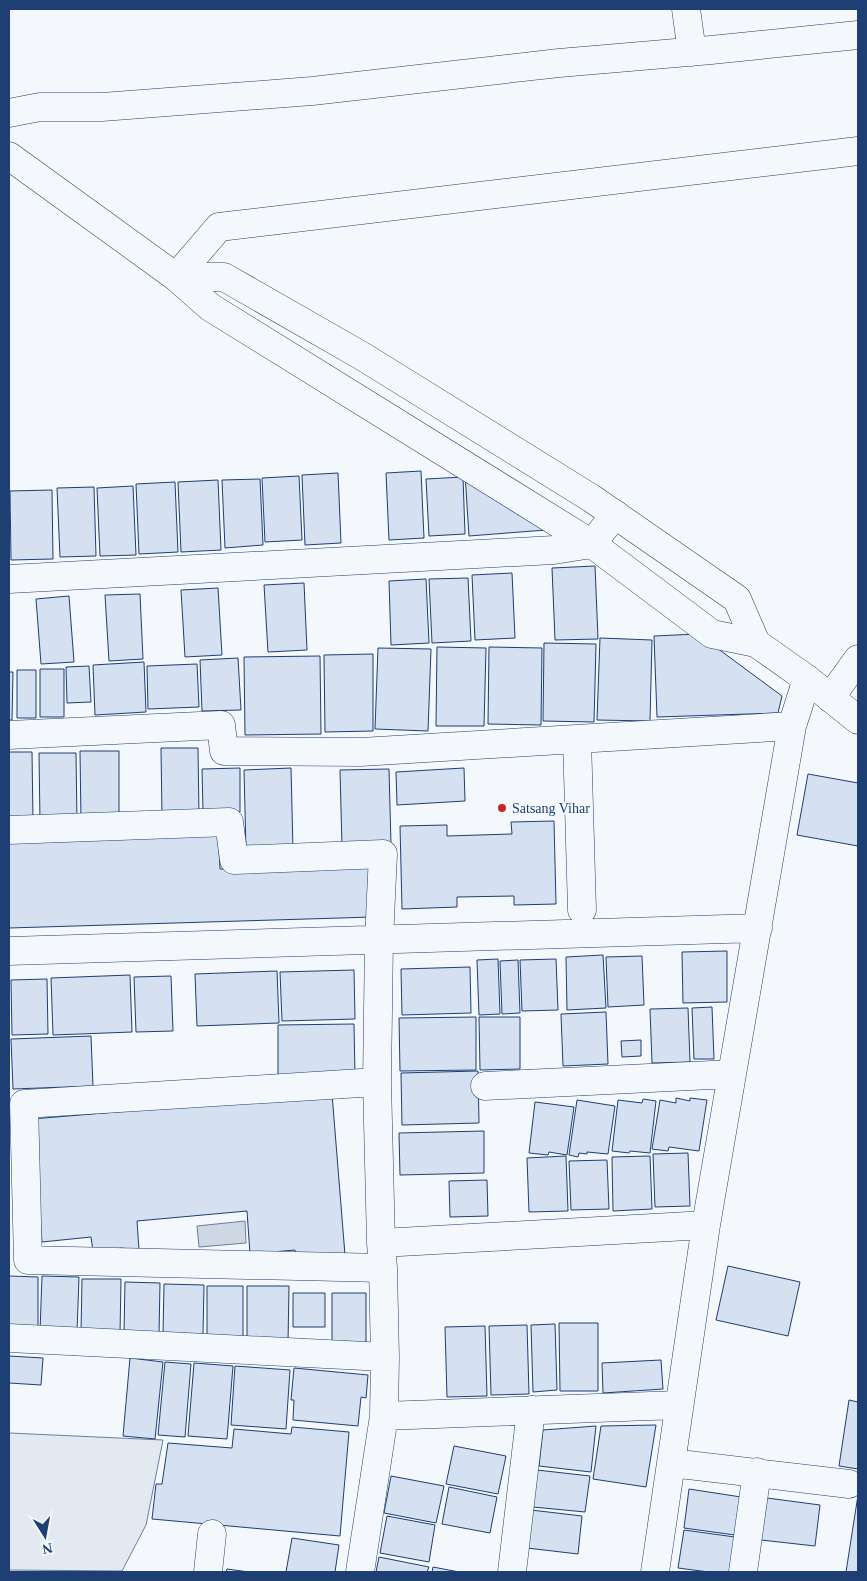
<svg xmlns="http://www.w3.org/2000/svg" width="867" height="1581" viewBox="0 0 867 1581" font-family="Georgia,serif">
<rect width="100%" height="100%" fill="#f4f7fb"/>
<!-- green -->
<path fill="#e3e9f0" stroke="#687fa3" d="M 9,1433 L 163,1440 L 146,1525 L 122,1571 L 9,1570 Z"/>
<!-- water -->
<path fill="#cfd7e4" stroke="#687fa3" d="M 245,1221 L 246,1243 L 199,1247 L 197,1226 Z"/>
<!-- building -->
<path fill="#d5e0f0" stroke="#1d3f73" d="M 421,471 L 424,538 L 389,540 L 386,473 Z
M 338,473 L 341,543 L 305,545 L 302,475 Z
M 465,474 L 546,530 L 469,536 Z
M 299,476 L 302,540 L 265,542 L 262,478 Z
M 463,477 L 465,534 L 429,536 L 426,479 Z
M 260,479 L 263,545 L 225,548 L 222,480 Z
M 218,480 L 221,550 L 181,552 L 178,482 Z
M 175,482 L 178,552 L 139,554 L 136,484 Z
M 133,486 L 136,555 L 100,556 L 97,488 Z
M 94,487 L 96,556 L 60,557 L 57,488 Z
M 52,490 L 53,559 L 11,560 L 10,491 Z
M 595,566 L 598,639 L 555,640 L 552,568 Z
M 512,573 L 515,638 L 475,640 L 472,575 Z
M 468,578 L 471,641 L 432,643 L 429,579 Z
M 426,579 L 429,643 L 391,645 L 389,581 Z
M 304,583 L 307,650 L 268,652 L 264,585 Z
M 218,588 L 222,655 L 185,657 L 181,590 Z
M 140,594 L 143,659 L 109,661 L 105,595 Z
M 69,596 L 74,662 L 41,664 L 36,599 Z
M 698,634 L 782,696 L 778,713 L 657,717 L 654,636 Z
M 600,638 L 652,640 L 650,721 L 597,720 Z
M 544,643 L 596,644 L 594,722 L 543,721 Z
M 437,647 L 486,648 L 484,726 L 436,726 Z
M 489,647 L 542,648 L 541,725 L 488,724 Z
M 378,648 L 431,649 L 428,731 L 375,729 Z
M 373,654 L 373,731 L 325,732 L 324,655 Z
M 320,656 L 321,734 L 245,735 L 244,657 Z
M 238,658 L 241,710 L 202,711 L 200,660 Z
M 144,662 L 146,712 L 95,715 L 93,665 Z
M 197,664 L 199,707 L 148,709 L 147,666 Z
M 89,666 L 91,702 L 67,703 L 66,667 Z
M 40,669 L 64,669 L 64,717 L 40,717 Z
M 17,670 L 36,670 L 36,718 L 17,718 Z
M 9,672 L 13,672 L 12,720 L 9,720 Z
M 161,748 L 198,748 L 199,816 L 162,817 Z
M 80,751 L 119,751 L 119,822 L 81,822 Z
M 9,752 L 32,752 L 33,821 L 9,822 Z
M 39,753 L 76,753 L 77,822 L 40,822 Z
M 240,768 L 240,812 L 203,813 L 202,769 Z
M 291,768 L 293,850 L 246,851 L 244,770 Z
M 464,768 L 465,801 L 397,805 L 396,772 Z
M 389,769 L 391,845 L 342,847 L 340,770 Z
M 808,774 L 858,783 L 858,846 L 797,835 Z
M 554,821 L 556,904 L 514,905 L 514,896 L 457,897 L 457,907 L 402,909 L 400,826 L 447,825 L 447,836 L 512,834 L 511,822 Z
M 218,829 L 220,869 L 371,865 L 373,917 L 9,928 L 9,835 Z
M 727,951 L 727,1002 L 683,1003 L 682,952 Z
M 603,955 L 606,1008 L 567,1010 L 566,957 Z
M 642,956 L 644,1005 L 608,1007 L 606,957 Z
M 498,959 L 500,1014 L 479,1015 L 477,960 Z
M 556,959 L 558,1010 L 522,1011 L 520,960 Z
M 518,960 L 520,1013 L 502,1014 L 500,961 Z
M 470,967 L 471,1013 L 402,1015 L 401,969 Z
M 354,970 L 355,1019 L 282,1021 L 280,972 Z
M 277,971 L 279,1023 L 197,1026 L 195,974 Z
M 130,975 L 132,1032 L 53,1035 L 51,978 Z
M 171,976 L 173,1031 L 136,1032 L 134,977 Z
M 47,979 L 48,1034 L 12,1035 L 11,980 Z
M 712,1007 L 714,1059 L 694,1059 L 692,1008 Z
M 688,1008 L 690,1062 L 652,1063 L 650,1009 Z
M 606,1012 L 608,1064 L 563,1066 L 561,1014 Z
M 476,1017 L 476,1070 L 400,1071 L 399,1018 Z
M 479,1017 L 520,1017 L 520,1069 L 480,1070 Z
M 354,1024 L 355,1076 L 278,1077 L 278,1025 Z
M 91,1036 L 93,1086 L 13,1089 L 11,1039 Z
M 641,1040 L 641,1056 L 622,1057 L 621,1041 Z
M 478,1071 L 479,1123 L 402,1125 L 401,1073 Z
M 332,1094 L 345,1255 L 296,1259 L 295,1250 L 250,1254 L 247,1211 L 137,1221 L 139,1250 L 123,1251 L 123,1248 L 93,1251 L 91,1237 L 42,1242 L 32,1119 Z
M 676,1098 L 690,1101 L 690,1098 L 707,1100 L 699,1151 L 669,1147 L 668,1151 L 652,1149 L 660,1100 L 676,1103 Z
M 643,1099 L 656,1101 L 650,1153 L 630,1151 L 629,1153 L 612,1151 L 618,1100 L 642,1103 Z
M 577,1100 L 615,1106 L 608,1154 L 587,1152 L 587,1154 L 579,1153 L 578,1157 L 569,1155 Z
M 535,1102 L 574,1107 L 567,1155 L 549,1152 L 548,1155 L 529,1153 Z
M 484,1131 L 484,1173 L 400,1175 L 399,1133 Z
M 688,1153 L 690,1206 L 655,1207 L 653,1154 Z
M 566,1156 L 568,1211 L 529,1212 L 527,1158 Z
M 650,1156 L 652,1209 L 613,1211 L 612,1157 Z
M 607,1160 L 609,1209 L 571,1210 L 569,1161 Z
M 487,1180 L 488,1216 L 450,1217 L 449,1181 Z
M 728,1266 L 800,1282 L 788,1336 L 716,1320 Z
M 9,1276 L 38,1277 L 38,1327 L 9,1327 Z
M 42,1276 L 79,1277 L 77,1332 L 40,1332 Z
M 82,1279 L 121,1279 L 120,1334 L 81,1334 Z
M 125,1282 L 160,1283 L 159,1335 L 124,1334 Z
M 164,1284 L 204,1285 L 203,1334 L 163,1334 Z
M 207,1286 L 243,1286 L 243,1339 L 207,1339 Z
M 247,1286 L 289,1286 L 288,1343 L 247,1343 Z
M 293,1293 L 325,1293 L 325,1327 L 293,1327 Z
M 332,1293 L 366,1293 L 366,1344 L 332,1343 Z
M 559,1323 L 598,1323 L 598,1391 L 560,1391 Z
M 555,1324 L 557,1390 L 533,1392 L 531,1325 Z
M 527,1325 L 529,1394 L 491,1395 L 489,1326 Z
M 485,1326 L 487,1396 L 447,1397 L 445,1327 Z
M 9,1356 L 43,1358 L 41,1385 L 9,1383 Z
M 130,1358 L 163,1362 L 155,1439 L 123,1436 Z
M 661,1360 L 663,1389 L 603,1393 L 602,1363 Z
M 165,1362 L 191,1364 L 185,1437 L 158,1435 Z
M 194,1363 L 233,1366 L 227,1439 L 188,1436 Z
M 235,1366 L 290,1370 L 286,1429 L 231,1425 Z
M 294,1368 L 368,1375 L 366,1398 L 361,1397 L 358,1426 L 293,1420 L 294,1400 L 291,1400 Z
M 849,1400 L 858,1402 L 858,1469 L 839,1466 Z
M 656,1425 L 646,1487 L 593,1479 L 601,1426 Z
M 596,1426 L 591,1472 L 539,1466 L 543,1430 Z
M 292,1427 L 349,1432 L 340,1536 L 152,1519 L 156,1484 L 162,1484 L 168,1443 L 232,1448 L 234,1429 L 291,1434 Z
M 454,1446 L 506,1456 L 498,1494 L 446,1484 Z
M 537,1470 L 590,1476 L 585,1512 L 533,1507 Z
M 391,1476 L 444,1486 L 436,1523 L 384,1513 Z
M 449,1487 L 497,1497 L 490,1533 L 442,1524 Z
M 689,1489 L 741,1497 L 735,1535 L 684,1528 Z
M 858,1495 L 858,1572 L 846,1572 Z
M 767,1498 L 820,1505 L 815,1546 L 761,1540 Z
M 531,1510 L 582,1516 L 578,1554 L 527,1548 Z
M 387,1516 L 435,1525 L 429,1562 L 380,1553 Z
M 684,1530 L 735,1537 L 730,1572 L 709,1572 L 678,1568 Z
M 292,1538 L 339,1545 L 335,1572 L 286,1572 Z
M 379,1557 L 429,1567 L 427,1572 L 376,1572 Z
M 433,1567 L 459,1572 L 432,1572 Z
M 227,1569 L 249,1572 L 226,1572 Z"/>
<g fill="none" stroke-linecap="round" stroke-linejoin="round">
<defs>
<path id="minor" d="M 686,9 L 692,52
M 9,113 L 40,107 L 102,107 L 312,91 L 559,63 L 711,50 L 858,35
M 176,277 L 219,227 L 858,151
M 9,579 L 554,550 L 592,544 L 615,514
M 830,698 L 858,659
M 9,735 L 221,725 L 224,751 L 361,752 L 792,726
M 577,739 L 582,910
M 9,830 L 229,822 L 234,860 L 383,854 L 379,940 L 377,1082 L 381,1243
M 9,951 L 758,928
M 377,1082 L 24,1104 L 28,1260 L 383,1268
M 485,1086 L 732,1074
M 9,1338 L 385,1357 L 383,1268 L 381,1243 L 706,1225
M 384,1416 L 678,1405
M 671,1463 L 849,1484
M 208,1572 L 212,1534
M 360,1572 L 384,1416 L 385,1357
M 512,1572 L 531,1410
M 655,1572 L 706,1225 L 792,726 L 807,679
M 743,1572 L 757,1472"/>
<path id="major" d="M 9,156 L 176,277 L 210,307 L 592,544 L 712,634 L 756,643 L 807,679 L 858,720
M 176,277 L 224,277 L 362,356 L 591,498 L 737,599 L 756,643"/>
</defs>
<!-- minor casing -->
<use href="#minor" stroke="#1d3f73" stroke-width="29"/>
<!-- major casing -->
<use href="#major" stroke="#1d3f73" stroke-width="29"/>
<!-- minor -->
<use href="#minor" stroke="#f4f7fb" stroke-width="28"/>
<!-- major -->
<use href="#major" stroke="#f4f7fb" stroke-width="28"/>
</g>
<!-- markers -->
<circle fill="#c62828" stroke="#f4f7fb" stroke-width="2" cx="502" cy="808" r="5"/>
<g text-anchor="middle" stroke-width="4" stroke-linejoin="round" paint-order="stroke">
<!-- poi labels -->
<g font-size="14" fill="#1d3f73" stroke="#f4f7fb" text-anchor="start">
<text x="512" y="813">Satsang Vihar</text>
</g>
</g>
<!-- border -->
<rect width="867" height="1581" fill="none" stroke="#1d3f73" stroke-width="20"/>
<!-- north arrow -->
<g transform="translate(45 1536) rotate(169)" stroke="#f4f7fb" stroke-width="4" paint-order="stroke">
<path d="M0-4L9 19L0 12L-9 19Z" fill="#1d3f73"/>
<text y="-8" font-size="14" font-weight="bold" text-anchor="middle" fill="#1d3f73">N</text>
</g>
</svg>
